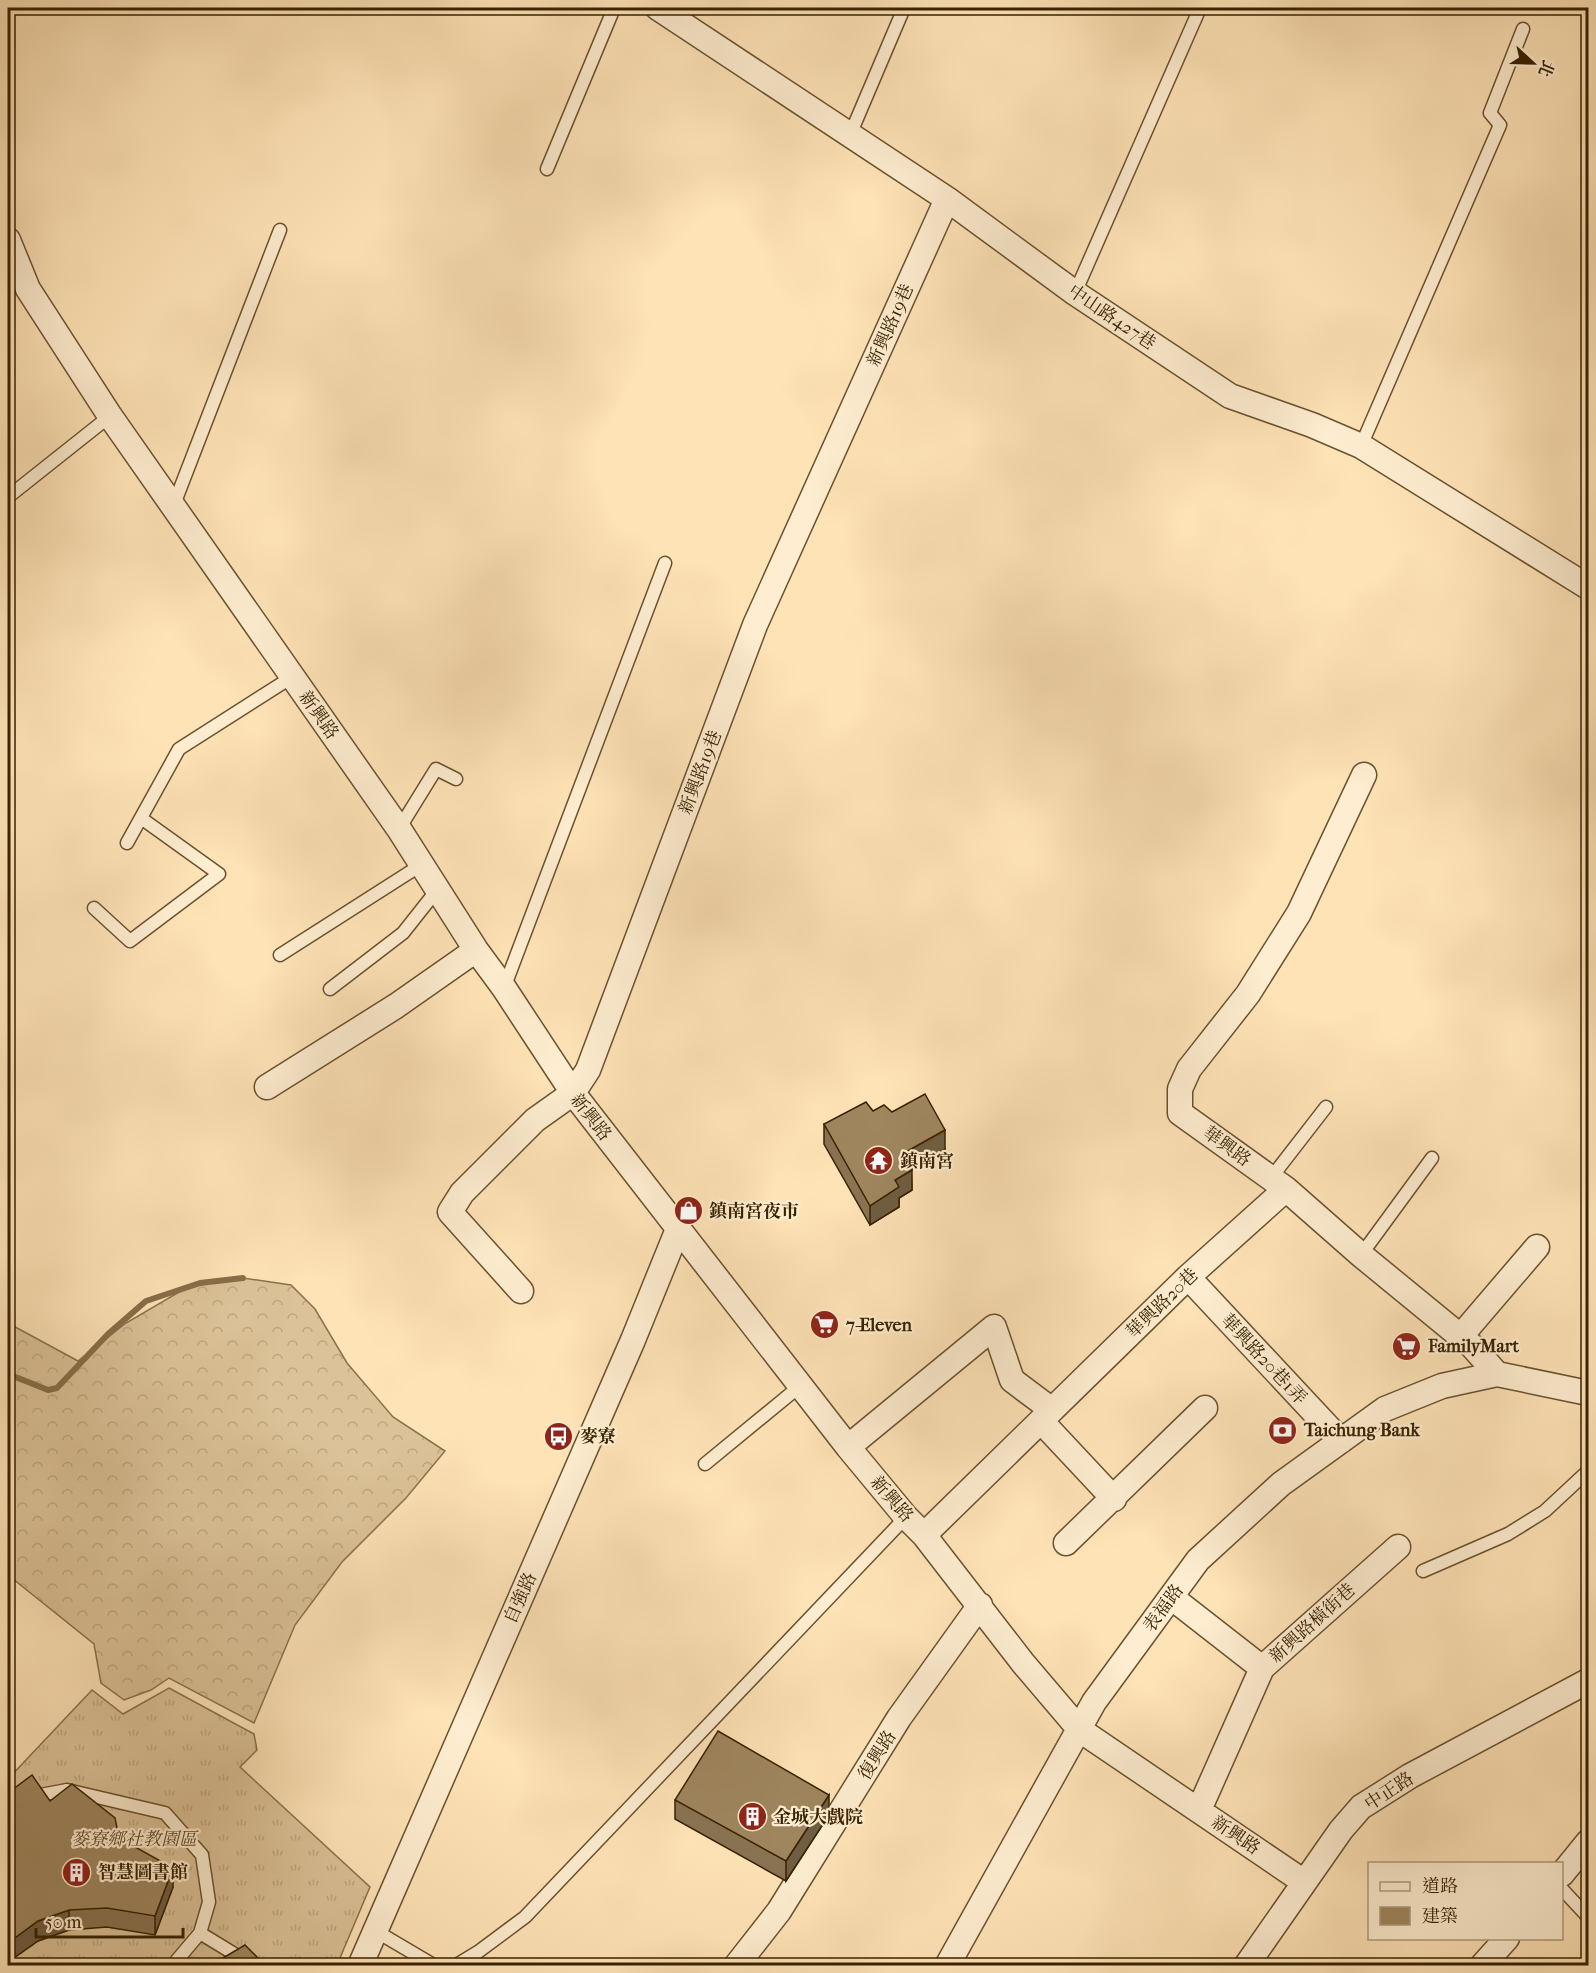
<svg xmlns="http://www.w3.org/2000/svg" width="1596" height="1973" viewBox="0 0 1596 1973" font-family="'IM FELL French Canon','Noto Serif TC',serif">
<defs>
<pattern id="grass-tufts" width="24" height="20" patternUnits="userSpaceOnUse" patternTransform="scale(1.5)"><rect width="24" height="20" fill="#dcc298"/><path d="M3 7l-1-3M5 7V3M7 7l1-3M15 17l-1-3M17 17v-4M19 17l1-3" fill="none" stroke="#bea681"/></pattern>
<pattern id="forest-crowns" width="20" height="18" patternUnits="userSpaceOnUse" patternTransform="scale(1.5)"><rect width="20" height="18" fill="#dcc298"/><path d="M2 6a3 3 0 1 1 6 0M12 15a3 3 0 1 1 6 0" fill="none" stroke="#bea681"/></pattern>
</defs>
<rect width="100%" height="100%" fill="#fee3b7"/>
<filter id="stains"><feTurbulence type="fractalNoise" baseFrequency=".00333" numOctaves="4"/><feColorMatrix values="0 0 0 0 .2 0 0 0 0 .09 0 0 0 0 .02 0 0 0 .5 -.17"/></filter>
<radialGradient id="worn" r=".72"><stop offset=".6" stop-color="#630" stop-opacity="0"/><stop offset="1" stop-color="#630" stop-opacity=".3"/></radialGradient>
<!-- grass -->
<path fill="url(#grass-tufts)" stroke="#8a724c" stroke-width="1.5" d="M 169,1688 L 254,1734 L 257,1750 L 240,1767 L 370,1887 L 337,1965 L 8,1965 L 8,1779 L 92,1690 L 123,1714 Z"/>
<!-- forest -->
<path fill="url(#forest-crowns)" stroke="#8a724c" stroke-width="1.5" d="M 243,1278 L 291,1285 L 315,1309 L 347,1363 L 393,1417 L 445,1451 L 406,1498 L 342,1562 L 295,1625 L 254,1723 L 169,1678 L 151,1690 L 124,1700 L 101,1683 L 94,1644 L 8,1575 L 8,1323 L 78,1361 L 126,1323 L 191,1285 Z"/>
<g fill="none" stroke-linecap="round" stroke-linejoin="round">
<!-- stream -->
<path stroke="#876e49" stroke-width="6" d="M 8,1374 L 48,1390 L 57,1388 L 108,1334 L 146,1301 L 200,1283 L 243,1278"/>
<defs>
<path id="service" d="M 850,135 L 904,8
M 547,169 L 614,8
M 1075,293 L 1200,8
M 1361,446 L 1500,125 L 1490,113 L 1523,29
M 8,497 L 110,416
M 173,507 L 280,230
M 399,829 L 436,769 L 456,779
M 127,843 L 179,749 L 292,677
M 94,908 L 130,941 L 219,874 L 141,818
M 280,955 L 421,865
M 504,988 L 665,563
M 330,989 L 403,933 L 437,890
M 1271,1178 L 1326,1107
M 1361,1255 L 1432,1158
M 705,1464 L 800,1386
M 1423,1571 L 1508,1534 L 1545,1511 L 1588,1471
M 30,1797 L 67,1790 L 165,1813 L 202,1855 L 209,1902 L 200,1933 L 172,1966
M 1562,1889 L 1588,1917
M 374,1930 L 435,1966
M 200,1933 L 254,1966
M 455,1966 L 478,1952 L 525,1917 L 906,1517"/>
<path id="minor" d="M 658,8 L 947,199 L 1075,293 L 1230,396 L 1312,425 L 1361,446 L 1588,587
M 8,240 L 28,289 L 110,416 L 399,829 L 476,950 L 504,988 L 573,1093 L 848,1447 L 906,1517 L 924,1535 L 1023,1663 L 1080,1730 L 1304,1882
M 1364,775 L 1299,913 L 1248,994 L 1189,1069 L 1180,1089 L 1180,1113 L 1286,1189 L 1361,1255 L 1472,1346 L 1497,1374 L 1588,1393
M 267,1087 L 396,1006 L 476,950
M 1188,1277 L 1341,1441
M 521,1291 L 450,1212 L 462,1193 L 535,1120 L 573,1093 L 588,1070 L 755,625 L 947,199
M 1460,1337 L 1537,1247
M 1041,1421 L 1114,1499
M 848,1447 L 994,1327 L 1012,1380 L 1052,1410
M 924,1535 L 1188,1277 L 1286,1189
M 1066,1543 L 1205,1408
M 1171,1597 L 1262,1668
M 1199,1810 L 1262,1668 L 1398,1547
M 1562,1874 L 1588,1842
M 360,1966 L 633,1340 L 678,1229
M 736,1966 L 779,1911 L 899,1718 L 980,1605
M 947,1966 L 1094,1702 L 1198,1560 L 1281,1484 L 1385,1409 L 1442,1386 L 1497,1374
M 1246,1966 L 1341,1830 L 1361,1807 L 1410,1776 L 1588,1681
M 1482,1966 L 1507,1938"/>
</defs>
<!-- service casing -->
<use href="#service" stroke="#6a522e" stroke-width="15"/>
<!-- minor casing -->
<use href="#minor" stroke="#6a522e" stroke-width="27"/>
<!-- service -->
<use href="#service" stroke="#feedd0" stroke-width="12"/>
<!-- minor -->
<use href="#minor" stroke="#feedd0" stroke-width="24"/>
</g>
<!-- wall -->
<path fill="#897352" stroke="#382200" stroke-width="1.5" d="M 873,1111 L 892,1112 L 945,1149 L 911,1169 L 912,1190 L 899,1198 L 899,1207 L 870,1225 L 824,1144 L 824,1124 Z
M 8,1793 L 50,1801 L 119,1838 L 173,1887 L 155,1935 L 107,1927 L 69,1930 L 38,1941 L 8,1962 Z
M 675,1800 L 829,1815 L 786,1881 L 675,1819 Z"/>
<!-- shaded-wall -->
<path fill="#6f5e42" stroke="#382200" stroke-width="1.5" d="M 945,1130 L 945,1149 L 902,1174 L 902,1154 Z
M 912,1170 L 912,1190 L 899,1198 L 899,1207 L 870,1225 L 870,1206 L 895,1180 Z
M 829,1795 L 829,1815 L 786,1881 L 786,1861 Z
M 173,1868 L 173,1887 L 155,1935 L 155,1916 Z
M 69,1910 L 69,1930 L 38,1941 L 8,1962 L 8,1943 L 38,1921 Z"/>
<!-- building -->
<path fill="#9f865f" stroke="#382200" stroke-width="1.5" d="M 925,1094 L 945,1130 L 902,1154 L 912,1170 L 895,1180 L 899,1187 L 870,1206 L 824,1124 L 866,1102 L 873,1111 L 884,1105 L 892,1112 Z
M 718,1731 L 829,1795 L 786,1861 L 675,1800 Z
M 32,1775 L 50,1801 L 72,1784 L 115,1818 L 119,1838 L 173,1868 L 155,1916 L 107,1908 L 69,1910 L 38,1921 L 8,1943 L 8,1793 Z
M 245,1945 L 265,1965 L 211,1965 Z"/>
<!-- icons -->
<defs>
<symbol id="temple-disc" viewBox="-11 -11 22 22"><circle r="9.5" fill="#8f2418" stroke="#feedd0"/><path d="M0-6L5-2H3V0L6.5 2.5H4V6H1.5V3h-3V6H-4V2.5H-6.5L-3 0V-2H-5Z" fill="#fff"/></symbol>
<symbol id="shop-disc" viewBox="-11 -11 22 22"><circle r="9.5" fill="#8f2418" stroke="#feedd0"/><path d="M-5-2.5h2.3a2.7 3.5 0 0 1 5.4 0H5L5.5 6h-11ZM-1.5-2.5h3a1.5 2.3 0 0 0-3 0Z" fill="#fff"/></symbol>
<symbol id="supermarket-disc" viewBox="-11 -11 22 22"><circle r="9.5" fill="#8f2418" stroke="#feedd0"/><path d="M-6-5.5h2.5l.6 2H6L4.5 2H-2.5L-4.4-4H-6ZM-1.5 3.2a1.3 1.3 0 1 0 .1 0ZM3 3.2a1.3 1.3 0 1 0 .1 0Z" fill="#fff"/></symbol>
<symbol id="bank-disc" viewBox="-11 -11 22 22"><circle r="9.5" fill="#8f2418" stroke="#feedd0"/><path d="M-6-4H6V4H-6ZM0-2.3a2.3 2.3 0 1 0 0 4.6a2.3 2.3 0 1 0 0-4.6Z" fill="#fff"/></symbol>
<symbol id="bus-disc" viewBox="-11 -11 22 22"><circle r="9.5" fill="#8f2418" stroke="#feedd0"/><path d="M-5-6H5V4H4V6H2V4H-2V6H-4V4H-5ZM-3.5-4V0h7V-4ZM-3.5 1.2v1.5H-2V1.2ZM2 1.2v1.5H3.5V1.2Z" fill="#fff"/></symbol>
<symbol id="building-disc" viewBox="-11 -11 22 22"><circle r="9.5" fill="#8f2418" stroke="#feedd0"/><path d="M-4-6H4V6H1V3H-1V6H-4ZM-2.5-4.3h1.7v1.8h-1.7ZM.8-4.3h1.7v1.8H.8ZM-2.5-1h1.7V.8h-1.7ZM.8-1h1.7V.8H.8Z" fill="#fff"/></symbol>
</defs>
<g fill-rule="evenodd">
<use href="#temple-disc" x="862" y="1144" width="33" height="33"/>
<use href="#shop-disc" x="672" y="1194" width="33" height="33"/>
<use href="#supermarket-disc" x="808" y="1308" width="33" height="33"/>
<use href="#supermarket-disc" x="1390" y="1330" width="33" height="33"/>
<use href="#bank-disc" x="1266" y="1414" width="33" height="33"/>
<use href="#bus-disc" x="542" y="1420" width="33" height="33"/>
<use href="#building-disc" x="736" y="1800" width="33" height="33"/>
<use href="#building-disc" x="60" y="1856" width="33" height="33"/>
</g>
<g text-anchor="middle" stroke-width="4.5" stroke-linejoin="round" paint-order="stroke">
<!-- street labels -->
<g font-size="18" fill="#382200" stroke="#feedd0">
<text transform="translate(1112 317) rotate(34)" y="6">中山路427巷</text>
<text transform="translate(890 325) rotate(-66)" y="6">新興路19巷</text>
<text transform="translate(319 715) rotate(55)" y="6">新興路</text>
<text transform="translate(700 772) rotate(-69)" y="6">新興路19巷</text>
<text transform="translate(591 1117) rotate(52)" y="6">新興路</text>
<text transform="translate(1227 1146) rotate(36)" y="6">華興路</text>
<text transform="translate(1162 1303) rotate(-44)" y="6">華興路20巷</text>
<text transform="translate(1264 1359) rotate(47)" y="6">華興路20巷1弄</text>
<text transform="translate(892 1499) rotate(49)" y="6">新興路</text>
<text transform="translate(520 1598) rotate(-66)" y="6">自強路</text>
<text transform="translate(1163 1608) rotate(-54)" y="6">表福路</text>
<text transform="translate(1312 1623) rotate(-42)" y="6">新興路橫街巷</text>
<text transform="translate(877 1755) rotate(-58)" y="6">復興路</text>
<text transform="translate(1389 1791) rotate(-33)" y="6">中正路</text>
<text transform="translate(1236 1835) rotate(34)" y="6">新興路</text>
</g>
<!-- poi labels -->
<g font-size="18" font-weight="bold" fill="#382200" stroke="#feedd0" text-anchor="start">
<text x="900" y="1167">鎮南宮</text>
<text x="709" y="1217">鎮南宮夜市</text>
<text x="846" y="1331">7-Eleven</text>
<text x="1428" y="1352">FamilyMart</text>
<text x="1304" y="1436">Taichung Bank</text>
<text x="580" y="1442">麥寮</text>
<text x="773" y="1823">金城大戲院</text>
<text x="98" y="1878">智慧圖書館</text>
</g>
<!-- park labels -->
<g font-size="18" font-style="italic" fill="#614a26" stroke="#feedd0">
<text x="134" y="1845">麥寮鄉社教園區</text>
</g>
</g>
<!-- margin -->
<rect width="1596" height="1973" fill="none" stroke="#fee3b7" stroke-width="30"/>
<rect x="9" y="9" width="1578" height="1955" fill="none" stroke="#382200" stroke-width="3"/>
<rect x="15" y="15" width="1566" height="1943" fill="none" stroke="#382200" stroke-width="1.5"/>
<!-- legend -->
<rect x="1368" y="1862" width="195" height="78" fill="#feedd0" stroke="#af9c7d" stroke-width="1.5"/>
<rect x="1380" y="1882" width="30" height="9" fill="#feedd0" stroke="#af9c7d" stroke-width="1.5"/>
<text x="1422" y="1892" font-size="18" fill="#382200">道路</text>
<rect x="1380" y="1907" width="30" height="18" fill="#9f865f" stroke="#af9c7d" stroke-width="1.5"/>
<text x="1422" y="1922" font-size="18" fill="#382200">建築</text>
<!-- north arrow -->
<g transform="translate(1533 63) rotate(112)" stroke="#feedd0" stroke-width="4.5" paint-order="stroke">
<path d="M0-4.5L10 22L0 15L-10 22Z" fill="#382200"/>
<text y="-9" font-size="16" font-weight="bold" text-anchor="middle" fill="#382200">北</text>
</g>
<!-- scale -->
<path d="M36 1928v9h147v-9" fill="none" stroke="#382200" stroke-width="3"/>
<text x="45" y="1928" font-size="18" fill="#382200" stroke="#feedd0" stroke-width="4.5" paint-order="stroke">50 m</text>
<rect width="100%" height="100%" filter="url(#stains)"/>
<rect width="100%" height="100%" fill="url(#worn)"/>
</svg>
